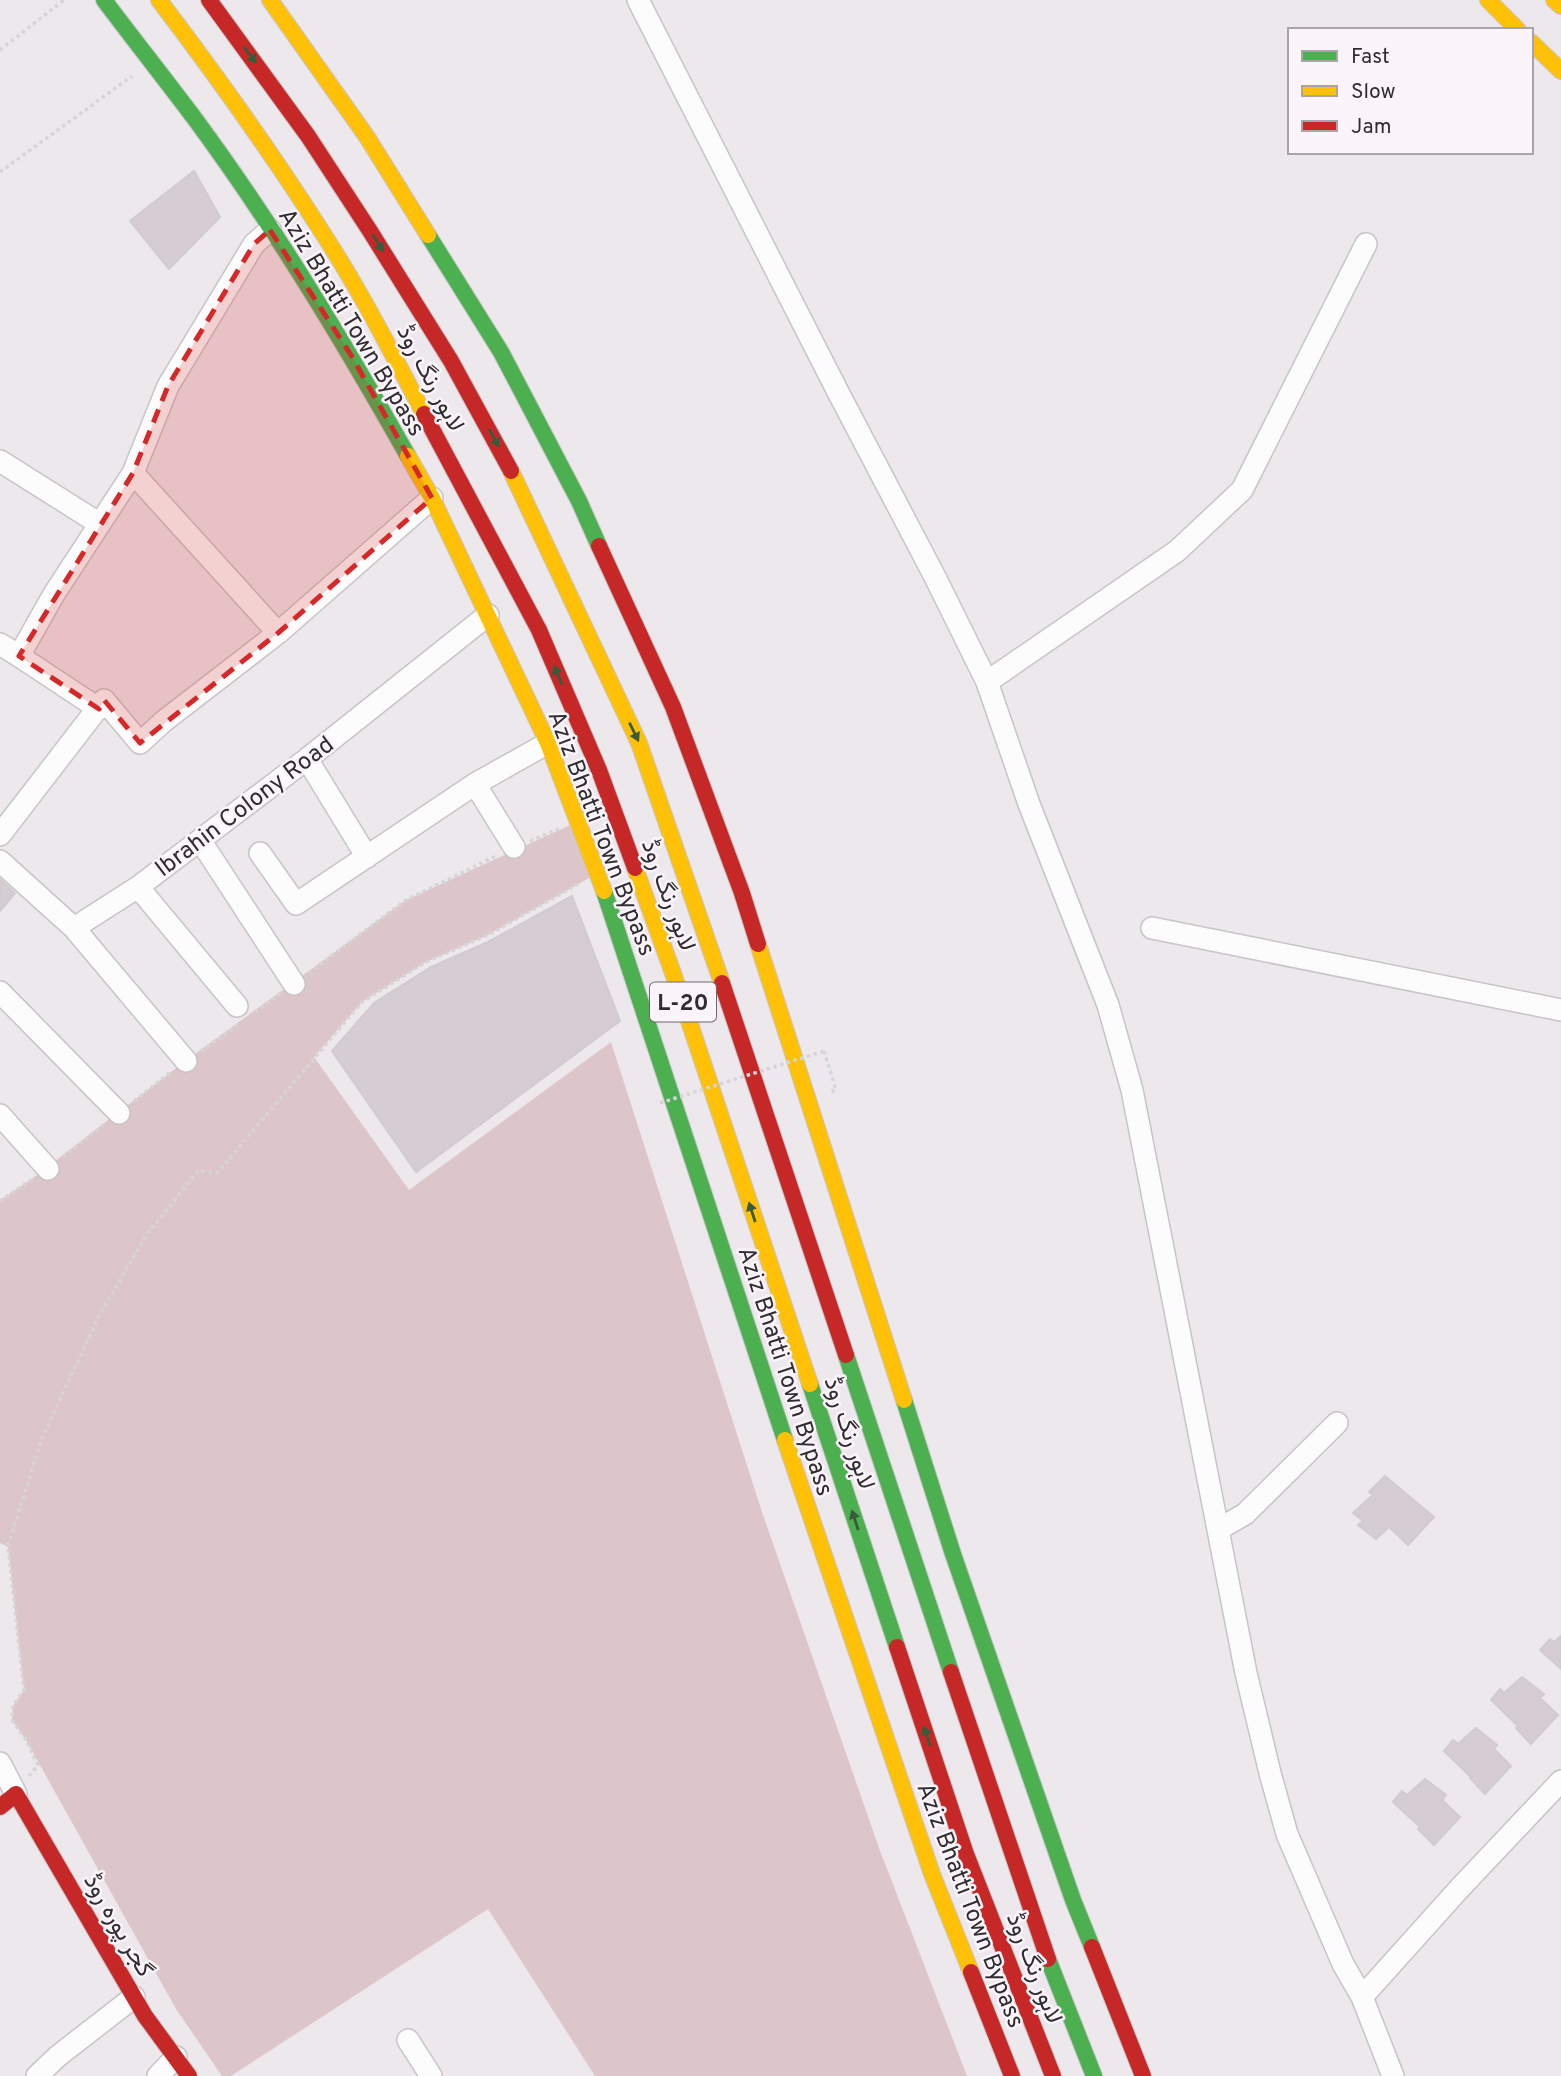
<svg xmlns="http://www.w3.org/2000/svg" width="1561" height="2076" viewBox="0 0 1561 2076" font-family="Overpass,Vazirmatn,sans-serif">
<rect width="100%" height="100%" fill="#ece8ec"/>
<!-- green -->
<path fill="#ddc6c9" d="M 577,822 L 598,873 L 488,935 L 426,962 L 362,1002 L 314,1057 L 409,1190 L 611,1042 L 762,1512 L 879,1848 L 967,2076 L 595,2076 L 488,1909 L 231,2076 L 222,2076 L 176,2009 L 26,1740 L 12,1720 L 13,1706 L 24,1690 L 8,1547 L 0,1543 L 0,1200 L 29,1181 L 180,1065 L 406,900 Z"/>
<!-- building -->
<path fill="#d6cdd2" stroke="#cfcbce" stroke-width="2" d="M 194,171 L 220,217 L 169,269 L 130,221 Z
M 0,879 L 15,893 L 0,911 Z
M 572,896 L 620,1021 L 416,1172 L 332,1051 L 374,1003 L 431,967 L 488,942 Z
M 1385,1476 L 1434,1517 L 1408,1545 L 1389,1527 L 1376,1539 L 1358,1525 L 1363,1521 L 1353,1513 L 1373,1495 L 1369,1492 Z
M 1561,1636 L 1561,1669 L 1540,1650 L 1550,1639 L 1554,1642 Z
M 1522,1677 L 1544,1694 L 1540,1698 L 1558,1715 L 1531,1744 L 1516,1728 L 1518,1726 L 1491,1700 L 1500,1689 L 1504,1693 Z
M 1476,1728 L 1497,1745 L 1494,1749 L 1511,1766 L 1485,1794 L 1470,1778 L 1471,1777 L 1444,1751 L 1453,1740 L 1458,1744 Z
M 1425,1779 L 1446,1795 L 1442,1800 L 1460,1817 L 1434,1845 L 1418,1829 L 1420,1827 L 1393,1802 L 1402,1791 L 1407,1795 Z"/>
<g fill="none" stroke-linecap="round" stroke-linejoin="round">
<defs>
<path id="street" d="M 638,0 L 838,392 L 935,577 L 987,682 L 1029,804 L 1108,1005 L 1132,1090 L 1246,1673 L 1270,1773 L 1287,1834 L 1343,1964 L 1362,1997
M 0,461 L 100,524
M 133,473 L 278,633
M 0,644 L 19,656 L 54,594 L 133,473 L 168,386 L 254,244 L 270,230
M 19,656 L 99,709
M 987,682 L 1177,551 L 1242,490 L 1366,244
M 307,759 L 367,857
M 475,784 L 514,847
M 0,835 L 104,700 L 140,743 L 164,721 L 278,633 L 432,498
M 200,840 L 294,984
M 260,853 L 296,904 L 475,784 L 548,743
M 0,861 L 74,928 L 138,887 L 307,759 L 488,615
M 138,887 L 237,1006
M 74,928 L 186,1061
M 1152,928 L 1561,1010
M 0,992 L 119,1113
M 0,1115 L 48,1169
M 1219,1529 L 1245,1514 L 1337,1423
M 0,1763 L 16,1794
M 408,2040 L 431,2076
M 37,2076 L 58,2056 L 134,1997
M 158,2076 L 176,2057
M 1393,2076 L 1362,1997 L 1459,1889 L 1561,1781"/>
<path id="fast" d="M 104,0 C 134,40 165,79 195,119 C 274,226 343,341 408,456
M 428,235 L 501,352 L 579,501 L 599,546
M 604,891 L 785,1440
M 846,1355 L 951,1672
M 810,1384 L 897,1647
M 904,1400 L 953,1554 L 1073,1900 L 1092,1947
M 1048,1959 L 1094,2076"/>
<path id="slow" d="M 159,0 C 216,75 271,152 322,232 C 360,290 392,353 424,414
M 270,0 L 367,137 L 428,235
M 1488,0 L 1518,30
M 1554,0 L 1561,6
M 1531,42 L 1561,71
M 408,456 L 432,498 L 548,743 L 604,891
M 511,471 L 639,743 L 722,983
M 635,868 L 674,976 L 810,1384
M 758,944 L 904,1400
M 785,1440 L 932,1874 L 971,1972"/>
<path id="jam" d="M 209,0 L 308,136 L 370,231 L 451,361 L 511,471
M 424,414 L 539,630 L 599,770 L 635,868
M 599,546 L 673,707 L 742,893 L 758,944
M 722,983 L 846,1355
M 897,1647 L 966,1854 L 1053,2076
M 951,1672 L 1048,1959
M 0,1807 L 16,1794 L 145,2016 L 189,2076
M 1092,1947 L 1143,2076
M 971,1972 L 1012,2076"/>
</defs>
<!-- street casing -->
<use href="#street" stroke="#c7c4c7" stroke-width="24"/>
<!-- fast casing -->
<use href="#fast" stroke="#c7c4c7" stroke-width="18"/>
<!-- slow casing -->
<use href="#slow" stroke="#c7c4c7" stroke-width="18"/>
<!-- jam casing -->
<use href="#jam" stroke="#c7c4c7" stroke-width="18"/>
<!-- path -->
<path stroke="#d6d5d6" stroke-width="3.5" stroke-dasharray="3.5 3.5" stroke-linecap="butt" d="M 0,50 L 64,0
M 0,172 L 132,76
M 530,841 L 559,829
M 309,973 L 406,900 L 498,855
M 255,1012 L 280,994
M 201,1051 L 238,1025
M 824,1051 L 836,1090 L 830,1092
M 134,1101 L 172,1071
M 63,1157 L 106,1123
M 0,1201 L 34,1178
M 29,1776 L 38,1765 L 26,1740 L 12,1720 L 13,1706 L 24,1690 L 8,1546 L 42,1438 L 98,1318 L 147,1234 L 198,1171 L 218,1172 L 362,1002 L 426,962 L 488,935 L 578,884"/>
<!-- street -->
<use href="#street" stroke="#fcfcfc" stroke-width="21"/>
<!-- fast -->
<use href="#fast" stroke="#4caf50" stroke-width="16"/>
<!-- slow -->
<use href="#slow" stroke="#ffc107" stroke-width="16"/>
<!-- jam -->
<use href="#jam" stroke="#c62828" stroke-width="16"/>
<!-- path-bridge -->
<path stroke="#d6d5d6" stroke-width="3.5" stroke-dasharray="3.5 3.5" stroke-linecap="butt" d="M 660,1103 L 824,1051"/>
</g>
<!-- one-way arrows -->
<defs><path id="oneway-solid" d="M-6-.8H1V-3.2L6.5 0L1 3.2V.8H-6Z" transform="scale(1.75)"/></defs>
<g fill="#395a3b">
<use href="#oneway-solid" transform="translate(250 55) rotate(53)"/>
<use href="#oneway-solid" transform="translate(378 243) rotate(58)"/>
<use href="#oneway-solid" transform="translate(494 438) rotate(61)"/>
<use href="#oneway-solid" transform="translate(558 675) rotate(-113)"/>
<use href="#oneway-solid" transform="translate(634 732) rotate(64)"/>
<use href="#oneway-solid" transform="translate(752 1212) rotate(-108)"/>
<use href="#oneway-solid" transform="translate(855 1520) rotate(-108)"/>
<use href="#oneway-solid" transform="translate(927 1736) rotate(-108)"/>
</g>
<!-- marked area -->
<path fill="#d62828" fill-opacity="0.2" stroke="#d62828" stroke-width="5" stroke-dasharray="14 9" stroke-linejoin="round" d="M 270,230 L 351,355 L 432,498 L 278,633 L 140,743 L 104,700 L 99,709 L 19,656 L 133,473 L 168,386 L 254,244 Z"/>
<g text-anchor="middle" stroke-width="5" stroke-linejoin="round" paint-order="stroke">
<!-- shield labels -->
<rect fill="#fbf4fa" stroke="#6c696c" stroke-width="2" x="650" y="982.5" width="66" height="39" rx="5"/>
<g font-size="23" font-weight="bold" fill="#2f2d2f">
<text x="683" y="1010">L-20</text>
</g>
<!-- street labels -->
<g font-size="24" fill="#2f2d2f" stroke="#fbf4fa">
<text transform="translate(352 322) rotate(59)" y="8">Aziz Bhatti Town Bypass</text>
<text transform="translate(431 378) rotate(62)" y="8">لاہور رنگ روڈ</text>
<text transform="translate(244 806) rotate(-37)" y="8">Ibrahin Colony Road</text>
<text transform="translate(602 833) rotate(69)" y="8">Aziz Bhatti Town Bypass</text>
<text transform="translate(669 895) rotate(70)" y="8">لاہور رنگ روڈ</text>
<text transform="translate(786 1371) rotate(72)" y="8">Aziz Bhatti Town Bypass</text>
<text transform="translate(850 1433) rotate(72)" y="8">لاہور رنگ روڈ</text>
<text transform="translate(971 1905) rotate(69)" y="8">Aziz Bhatti Town Bypass</text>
<text transform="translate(119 1925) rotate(60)" y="8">گجر پورہ روڈ</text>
<text transform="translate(1035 1968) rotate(69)" y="8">لاہور رنگ روڈ</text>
</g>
</g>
<!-- legend -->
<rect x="1288" y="28" width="245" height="126" fill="#fbf4fa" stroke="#a9a4a9" stroke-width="2"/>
<rect x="1302" y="51" width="35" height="10" fill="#4caf50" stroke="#a9a4a9" stroke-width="2"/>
<text x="1351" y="63" font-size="21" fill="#2f2d2f">Fast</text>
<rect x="1302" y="86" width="35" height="10" fill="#ffc107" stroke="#a9a4a9" stroke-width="2"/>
<text x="1351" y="98" font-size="21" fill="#2f2d2f">Slow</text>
<rect x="1302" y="121" width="35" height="10" fill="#c62828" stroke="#a9a4a9" stroke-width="2"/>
<text x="1351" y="133" font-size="21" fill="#2f2d2f">Jam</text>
</svg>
